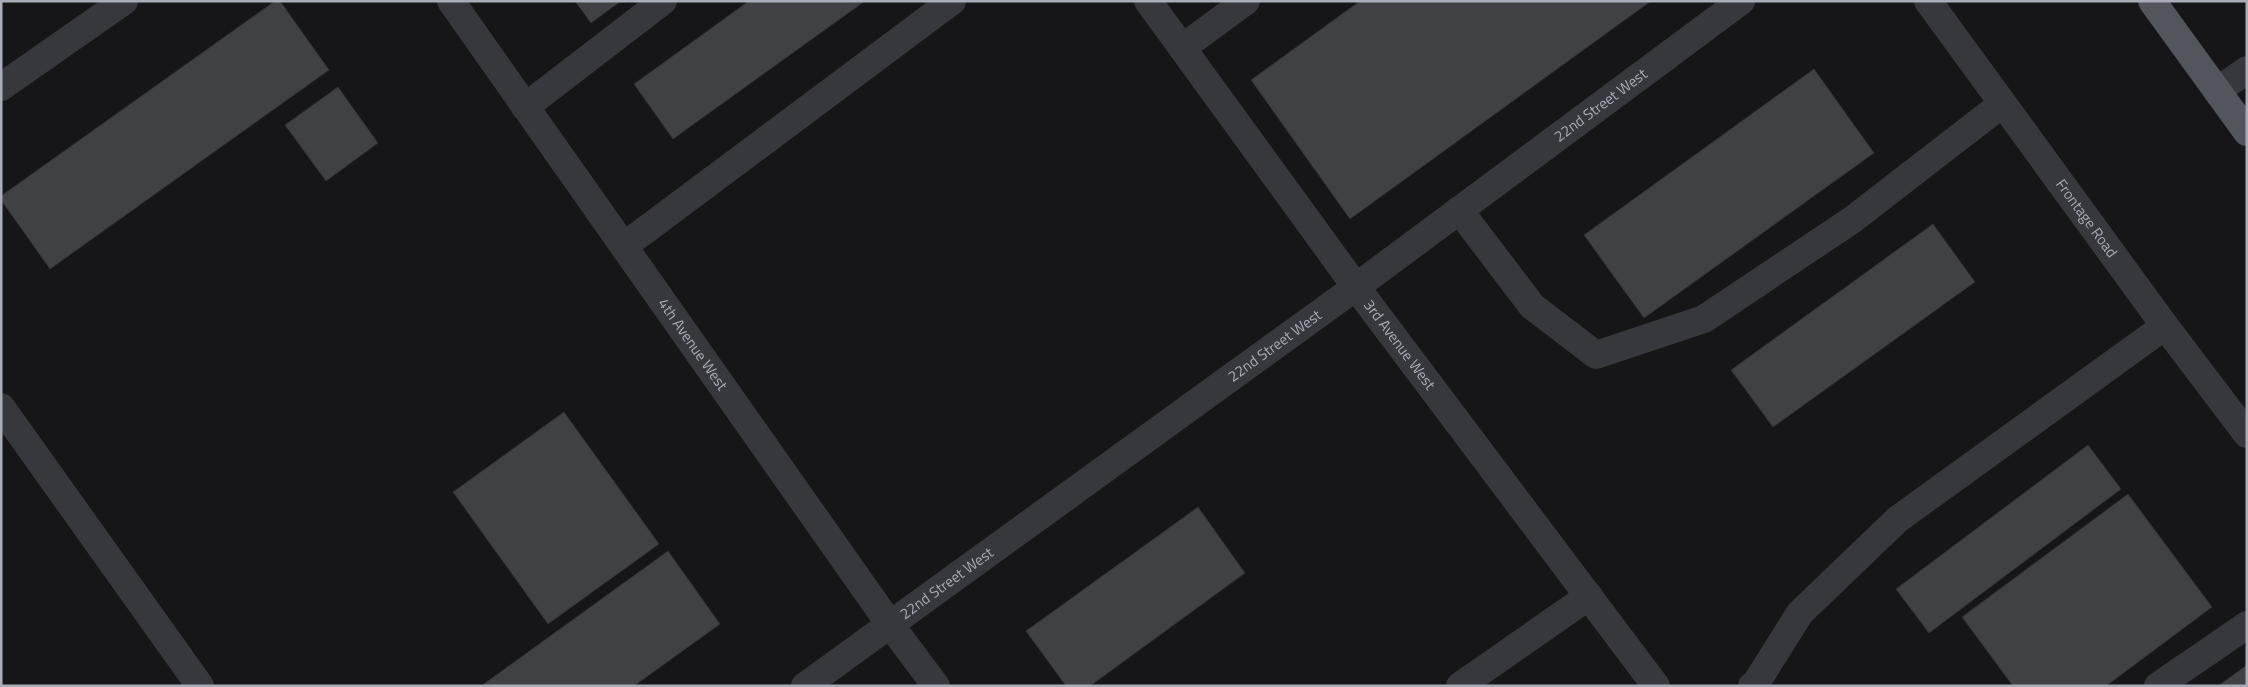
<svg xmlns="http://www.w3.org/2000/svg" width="2248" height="687" viewBox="0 0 2248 687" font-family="'Titillium Web',sans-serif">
<rect width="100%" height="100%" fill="#161618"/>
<!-- building -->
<path fill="#404145" stroke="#303034" d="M 275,1 L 280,1 L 329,70 L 50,269 L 1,200 L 1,196 Z
M 575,1 L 621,1 L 591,23 Z
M 749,1 L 865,1 L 673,139 L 634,84 Z
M 1360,1 L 1651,1 L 1350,219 L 1251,80 Z
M 1814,69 L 1874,153 L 1644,318 L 1584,235 Z
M 338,87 L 378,143 L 326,181 L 285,125 Z
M 1933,224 L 1975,282 L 1773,427 L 1731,370 Z
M 564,412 L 659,544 L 548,624 L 453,492 Z
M 2088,445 L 2121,489 L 1929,633 L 1896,589 Z
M 2128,494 L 2212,607 L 2106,686 L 2013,686 L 1962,617 Z
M 1198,507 L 1245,573 L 1090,686 L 1066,686 L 1026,631 Z
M 668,551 L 720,624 L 634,686 L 481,686 Z
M 2247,665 L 2247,686 L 2218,686 Z"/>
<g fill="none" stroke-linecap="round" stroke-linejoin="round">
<!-- minor -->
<g stroke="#37383d" stroke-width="28">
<path id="s1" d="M 451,1 L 889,623 L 936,686"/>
<path id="s2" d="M 1148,1 L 1356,287 L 1656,686"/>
<path id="s3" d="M 1928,1 L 2165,326 L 2247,434"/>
<path d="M 1182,48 L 1246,1"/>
<path d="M 1,87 L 124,1"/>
<path d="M 2217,91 L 2247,70"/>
<path d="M 525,107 L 663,1"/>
<path d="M 1459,210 L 1532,306 L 1596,355 L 1704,319 L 1852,220 L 2002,104"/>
<path d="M 624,246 L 952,1"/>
<path d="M 1,407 L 200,686"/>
<path id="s4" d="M 805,686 L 1356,287 L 1741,1"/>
<path d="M 1460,686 L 1589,596"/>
<path d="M 1752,686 L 1756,683 L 1800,613 L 1898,519 L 2165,326"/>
<path d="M 2158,686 L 2247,625"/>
</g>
<!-- major -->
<path stroke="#53555c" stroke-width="28" d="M 2152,1 L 2247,132"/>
</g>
<g text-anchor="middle" stroke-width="4.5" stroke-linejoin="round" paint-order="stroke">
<!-- street labels -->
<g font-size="15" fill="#a8adb8" stroke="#111113">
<text dy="5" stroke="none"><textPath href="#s4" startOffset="985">22nd Street West</textPath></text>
<text dy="5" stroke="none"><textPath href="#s3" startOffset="269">Frontage Road</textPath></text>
<text dy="5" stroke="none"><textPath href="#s1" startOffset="420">4th Avenue West</textPath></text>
<text dy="5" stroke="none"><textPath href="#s2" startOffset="426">3rd Avenue West</textPath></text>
<text dy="5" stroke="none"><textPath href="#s4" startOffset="580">22nd Street West</textPath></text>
<text dy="5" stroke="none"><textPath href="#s4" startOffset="175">22nd Street West</textPath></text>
</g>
</g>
<!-- border -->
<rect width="2248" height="687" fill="none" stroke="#a8adb8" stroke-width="5"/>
</svg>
